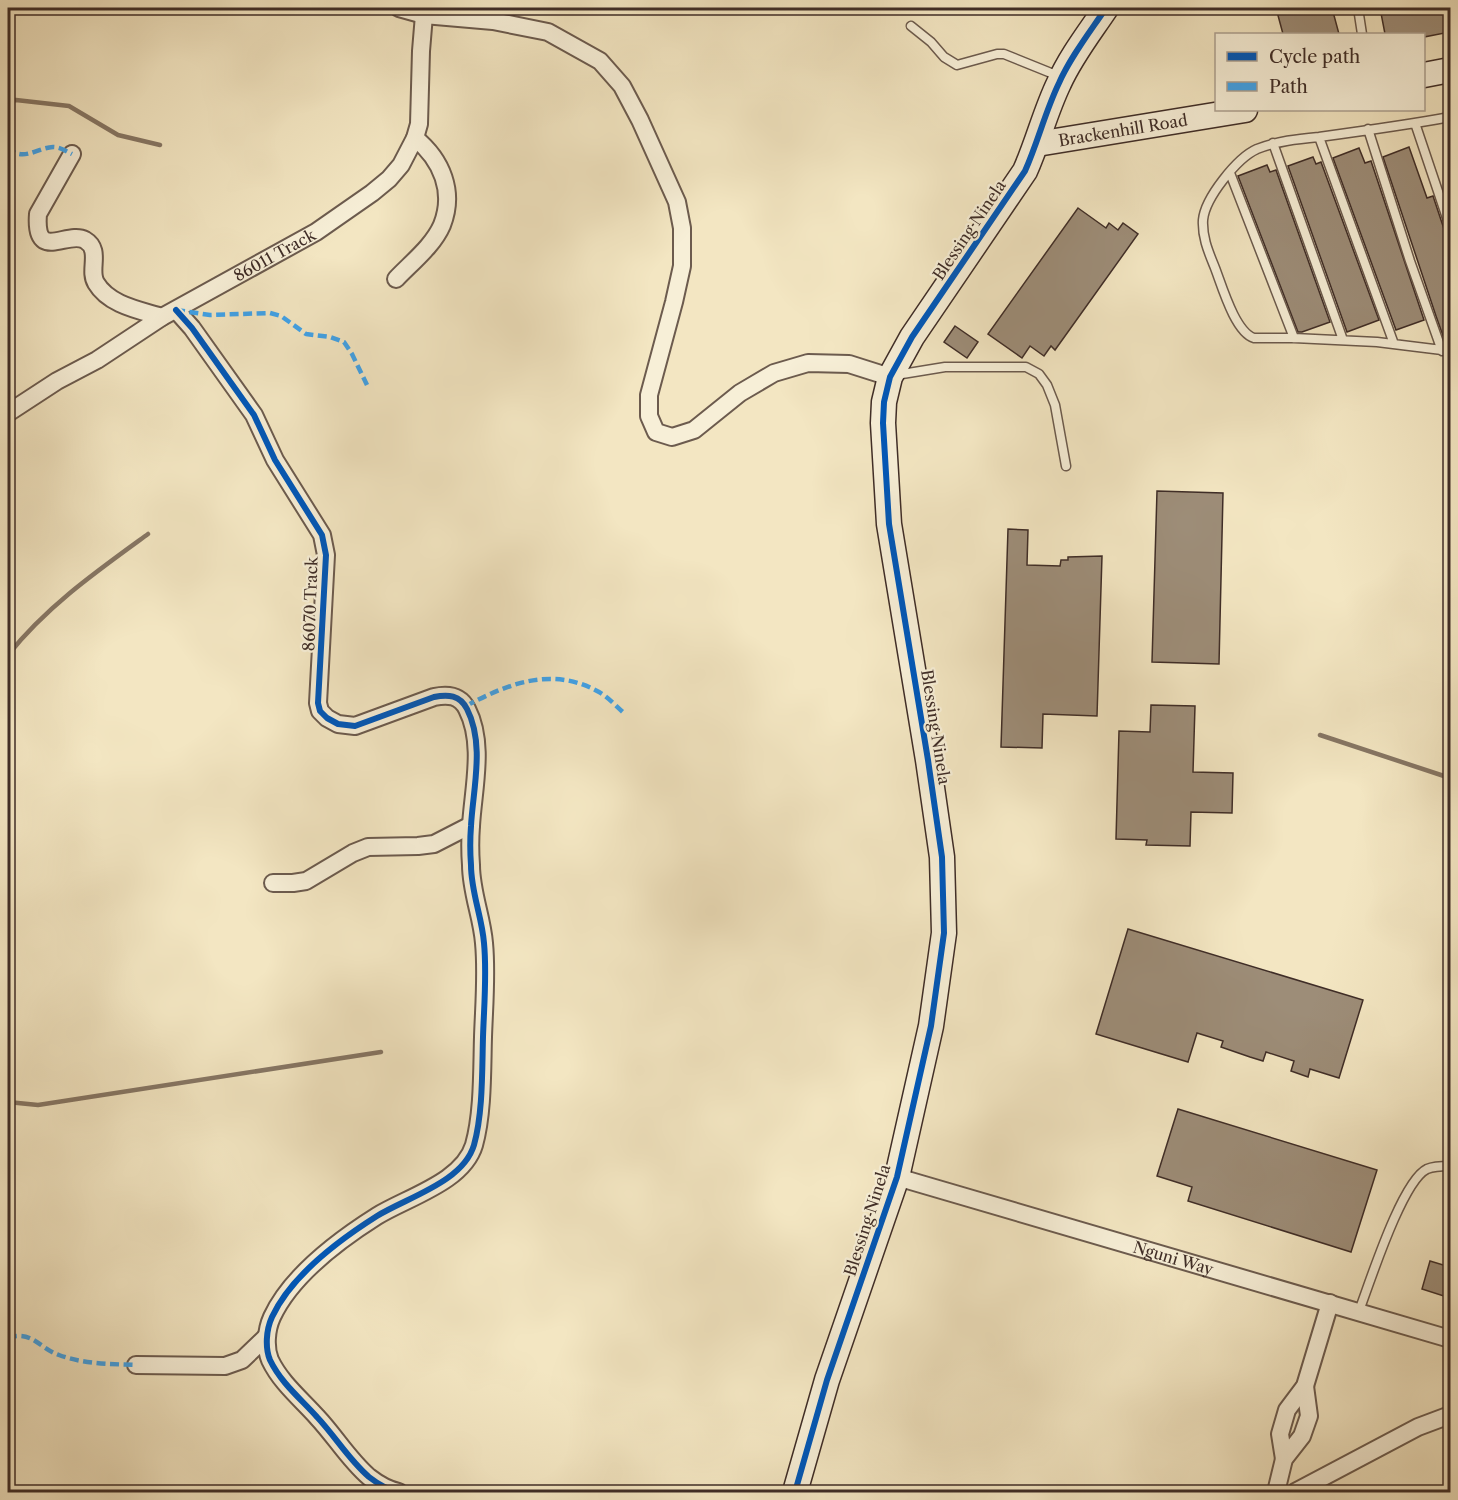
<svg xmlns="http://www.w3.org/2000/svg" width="1458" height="1500" viewBox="0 0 1458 1500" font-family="'Libre Caslon Text',serif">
<rect width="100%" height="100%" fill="#f3e6c2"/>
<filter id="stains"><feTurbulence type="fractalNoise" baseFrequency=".00333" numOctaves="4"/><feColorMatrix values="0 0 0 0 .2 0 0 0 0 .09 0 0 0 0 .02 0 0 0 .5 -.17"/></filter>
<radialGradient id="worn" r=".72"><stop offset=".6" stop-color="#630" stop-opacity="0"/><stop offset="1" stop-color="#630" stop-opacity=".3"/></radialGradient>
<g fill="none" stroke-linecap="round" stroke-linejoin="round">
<!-- stream -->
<path stroke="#867664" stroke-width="4.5" d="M 8,102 L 16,100 L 69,106 L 118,135 L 160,145
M 8,655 C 47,606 97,571 148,534
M 1320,735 L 1450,778
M 8,1102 L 38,1105 L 381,1052"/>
</g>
<!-- building -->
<path fill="#9d8d78" stroke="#3f2d27" stroke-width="1.5" d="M 1276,8 L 1332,8 L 1339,34 L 1283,34 Z
M 1380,8 L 1450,8 L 1450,32 L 1424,37 L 1424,34 L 1385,34 Z
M 1409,147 L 1427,198 L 1433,196 L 1444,229 L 1450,233 L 1450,345 L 1446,344 L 1436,316 L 1383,157 Z
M 1359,148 L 1365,163 L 1371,161 L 1424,320 L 1396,330 L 1333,158 Z
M 1313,157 L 1316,164 L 1321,162 L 1379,320 L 1347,332 L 1288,166 Z
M 1267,165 L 1270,172 L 1276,170 L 1330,322 L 1302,332 L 1298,332 L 1238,176 Z
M 1078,208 L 1106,228 L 1109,223 L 1118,230 L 1123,223 L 1138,234 L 1055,350 L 1051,346 L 1044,356 L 1030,346 L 1022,358 L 988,334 Z
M 955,326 L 978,342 L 967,358 L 944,342 Z
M 1157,491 L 1223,493 L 1219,664 L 1152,662 Z
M 1008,529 L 1028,530 L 1027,565 L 1060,566 L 1061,560 L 1068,560 L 1068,557 L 1102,556 L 1097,716 L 1043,714 L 1042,748 L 1001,747 Z
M 1151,705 L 1195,706 L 1193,772 L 1233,773 L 1232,813 L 1191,812 L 1190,846 L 1146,845 L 1147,840 L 1116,839 L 1119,731 L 1150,732 Z
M 1128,929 L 1363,1000 L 1339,1078 L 1310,1069 L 1308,1077 L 1291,1071 L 1294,1061 L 1266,1052 L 1263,1061 L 1250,1057 L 1221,1047 L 1223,1041 L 1197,1033 L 1188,1062 L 1096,1034 Z
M 1178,1109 L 1377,1170 L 1351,1252 L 1188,1201 L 1192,1187 L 1157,1176 Z
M 1430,1261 L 1450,1267 L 1450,1298 L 1422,1289 Z"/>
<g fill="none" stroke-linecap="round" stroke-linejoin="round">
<defs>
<path id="lane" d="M 1358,8 L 1362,34
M 911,26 L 931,42 L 944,57 L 957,65 L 997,54 L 1004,54 L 1061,77
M 1450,117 C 1407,125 1363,131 1319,137 C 1298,139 1277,141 1257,149 C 1237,158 1205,198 1203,220 C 1202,238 1209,253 1215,268 C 1222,286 1235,332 1254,338 L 1294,338 L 1377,342 L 1450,351
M 1415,123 L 1450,227
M 1368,129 L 1410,261 L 1442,351
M 1319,137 L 1394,344
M 1273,143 L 1343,340
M 1230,173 L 1294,338
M 896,375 L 945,367 L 1026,367 L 1039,374 L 1047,385 L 1055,405 L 1066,466
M 1359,1311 C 1370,1282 1402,1181 1427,1169 C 1434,1166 1443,1166 1450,1166"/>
<g id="street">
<path d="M 399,8 L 424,15 L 493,21 L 548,32 L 600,61 L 622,86 L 640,120 L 677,202 L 682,228 L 682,266 L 674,302 L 649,395 L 649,416 L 656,432 L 672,437 L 694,430 L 740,393 L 774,373 L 808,363 L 849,364 L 890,377"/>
<path d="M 72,154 L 38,214 C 34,263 67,230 85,240 C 102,250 88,270 96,283 C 109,305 139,310 162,317"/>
<path d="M 396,279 C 411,263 433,246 442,225 C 455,192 442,160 415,138"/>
<path d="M 176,310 L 192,328 L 254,415 L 275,460 L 322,535 L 326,555 L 318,703 L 320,711 L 327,718 L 338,724 L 355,726 L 434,697 C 448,694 460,695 467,709 C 485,744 473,789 471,826 C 470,839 470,852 471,865 C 471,892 482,917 484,943 C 487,974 484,1006 483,1037 C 482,1070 483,1113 474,1145 C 463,1182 408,1197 377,1216 C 339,1240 291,1276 272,1317 C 266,1330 265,1348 270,1360 C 281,1383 301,1399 317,1417 C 335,1436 349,1460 369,1477 C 378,1484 388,1490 399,1492"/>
<path id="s1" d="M 8,413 L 57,381 L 97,360 L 162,317 L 316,232 L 372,193 L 389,179 L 401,165 L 415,138 L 419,124 L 421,51 L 424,15"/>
<path d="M 273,883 L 293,883 L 306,881 L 353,853 L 368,847 L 418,846 L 434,844 L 471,825"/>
<path id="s2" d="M 897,1177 L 1450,1339"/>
<path d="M 136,1365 L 225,1366 L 242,1360 L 266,1337"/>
<path d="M 1284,1459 L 1280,1434 L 1287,1410 L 1305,1386 L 1330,1303"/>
<path d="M 1276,1492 L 1284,1459 L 1302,1436 L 1309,1416 L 1305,1386"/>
<path d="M 1295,1492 L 1418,1427 L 1450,1415"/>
</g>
<g id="secondary">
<path d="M 1424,75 L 1450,70"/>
<path id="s3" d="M 1037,144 L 1245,110"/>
<path d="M 795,1492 L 827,1380 L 897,1177 L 931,1026 L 944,933 L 942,857 L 928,760 L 889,524 L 883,423 L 884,402 L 890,377 L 912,337 L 1025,171 C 1038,142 1045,112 1059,83 C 1071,56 1090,32 1106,8"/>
</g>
</defs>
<!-- lane casing -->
<use href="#lane" stroke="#6c5b4e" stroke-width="11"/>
<!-- street casing -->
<use href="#street" stroke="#6c5b4e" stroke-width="20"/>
<!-- secondary casing -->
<use href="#secondary" stroke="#3f2d27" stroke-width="27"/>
<!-- lane -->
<use href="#lane" stroke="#f7efd7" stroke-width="8"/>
<!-- street -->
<use href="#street" stroke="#f7efd7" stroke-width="16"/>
<!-- secondary -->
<use href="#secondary" stroke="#f7efd7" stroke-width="24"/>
<!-- quiet -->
<path stroke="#3fa3eb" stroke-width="4.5" stroke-dasharray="9 4.5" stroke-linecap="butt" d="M 8,147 C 22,163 36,148 53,147 C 60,147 66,151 72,154
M 176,310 L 210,315 L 270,313 L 281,316 L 306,334 L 330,337 L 344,342 L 352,354 L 367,385
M 466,706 C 509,683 553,666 599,692 C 608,697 617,707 625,714
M 8,1338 C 32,1330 39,1348 59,1355 C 83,1364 111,1364 136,1365"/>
<defs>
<path id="cycleway" d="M 176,310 L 192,328 L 254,415 L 275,460 L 322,535 L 326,555 L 318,703 L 320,711 L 327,718 L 338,724 L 355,726 L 434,697 C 448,694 460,695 467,709 C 485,744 473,789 471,826 C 470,839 470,852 471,865 C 471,892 482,917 484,943 C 487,974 484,1006 483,1037 C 482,1070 483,1113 474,1145 C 463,1182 408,1197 377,1216 C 339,1240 291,1276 272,1317 C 266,1330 265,1348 270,1360 C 281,1383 301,1399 317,1417 C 335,1436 349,1460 369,1477 C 378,1484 388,1490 399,1492
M 795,1492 L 827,1380 L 897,1177 L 931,1026 L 944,933 L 942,857 L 928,760 L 889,524 L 883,423 L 884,402 L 890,377 L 912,337 L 1025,171 C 1038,142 1045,112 1059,83 C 1071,56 1090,32 1106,8"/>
</defs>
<!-- cycleway casing -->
<use href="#cycleway" stroke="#f7efd7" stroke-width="10"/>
<!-- cycleway -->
<use href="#cycleway" stroke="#0057b8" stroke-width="6"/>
</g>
<g text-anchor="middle" stroke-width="4.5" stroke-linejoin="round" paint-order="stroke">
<!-- street labels -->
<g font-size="16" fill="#3f2d27" stroke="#f7efd7">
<text dy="6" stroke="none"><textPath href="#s3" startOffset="87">Brackenhill Road</textPath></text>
<text transform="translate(969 230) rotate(-56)" y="6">Blessing Ninela</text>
<text dy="6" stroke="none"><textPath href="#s1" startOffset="310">86011 Track</textPath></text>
<text transform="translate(310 604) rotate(-88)" y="6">86070 Track</text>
<text transform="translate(936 727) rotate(81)" y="6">Blessing Ninela</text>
<text transform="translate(867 1220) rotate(-72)" y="6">Blessing Ninela</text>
<text dy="6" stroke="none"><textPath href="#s2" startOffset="288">Nguni Way</textPath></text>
</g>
</g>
<!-- margin -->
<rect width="1458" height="1500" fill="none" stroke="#f3e6c2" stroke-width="30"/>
<rect x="9" y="9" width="1440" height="1482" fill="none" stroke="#3f2d27" stroke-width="3"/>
<rect x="15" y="15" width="1428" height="1470" fill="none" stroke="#3f2d27" stroke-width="1.5"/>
<!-- legend -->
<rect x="1215" y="33" width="210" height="78" fill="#f7efd7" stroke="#ada191" stroke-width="1.5"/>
<rect x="1227" y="52" width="30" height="9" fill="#0057b8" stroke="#ada191" stroke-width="1.5"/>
<text x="1269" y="63" font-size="18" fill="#3f2d27">Cycle path</text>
<rect x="1227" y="82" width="30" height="9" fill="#3fa3eb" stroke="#ada191" stroke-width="1.5"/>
<text x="1269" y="93" font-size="18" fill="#3f2d27">Path</text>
<rect width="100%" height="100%" filter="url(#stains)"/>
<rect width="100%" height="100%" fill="url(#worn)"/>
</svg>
